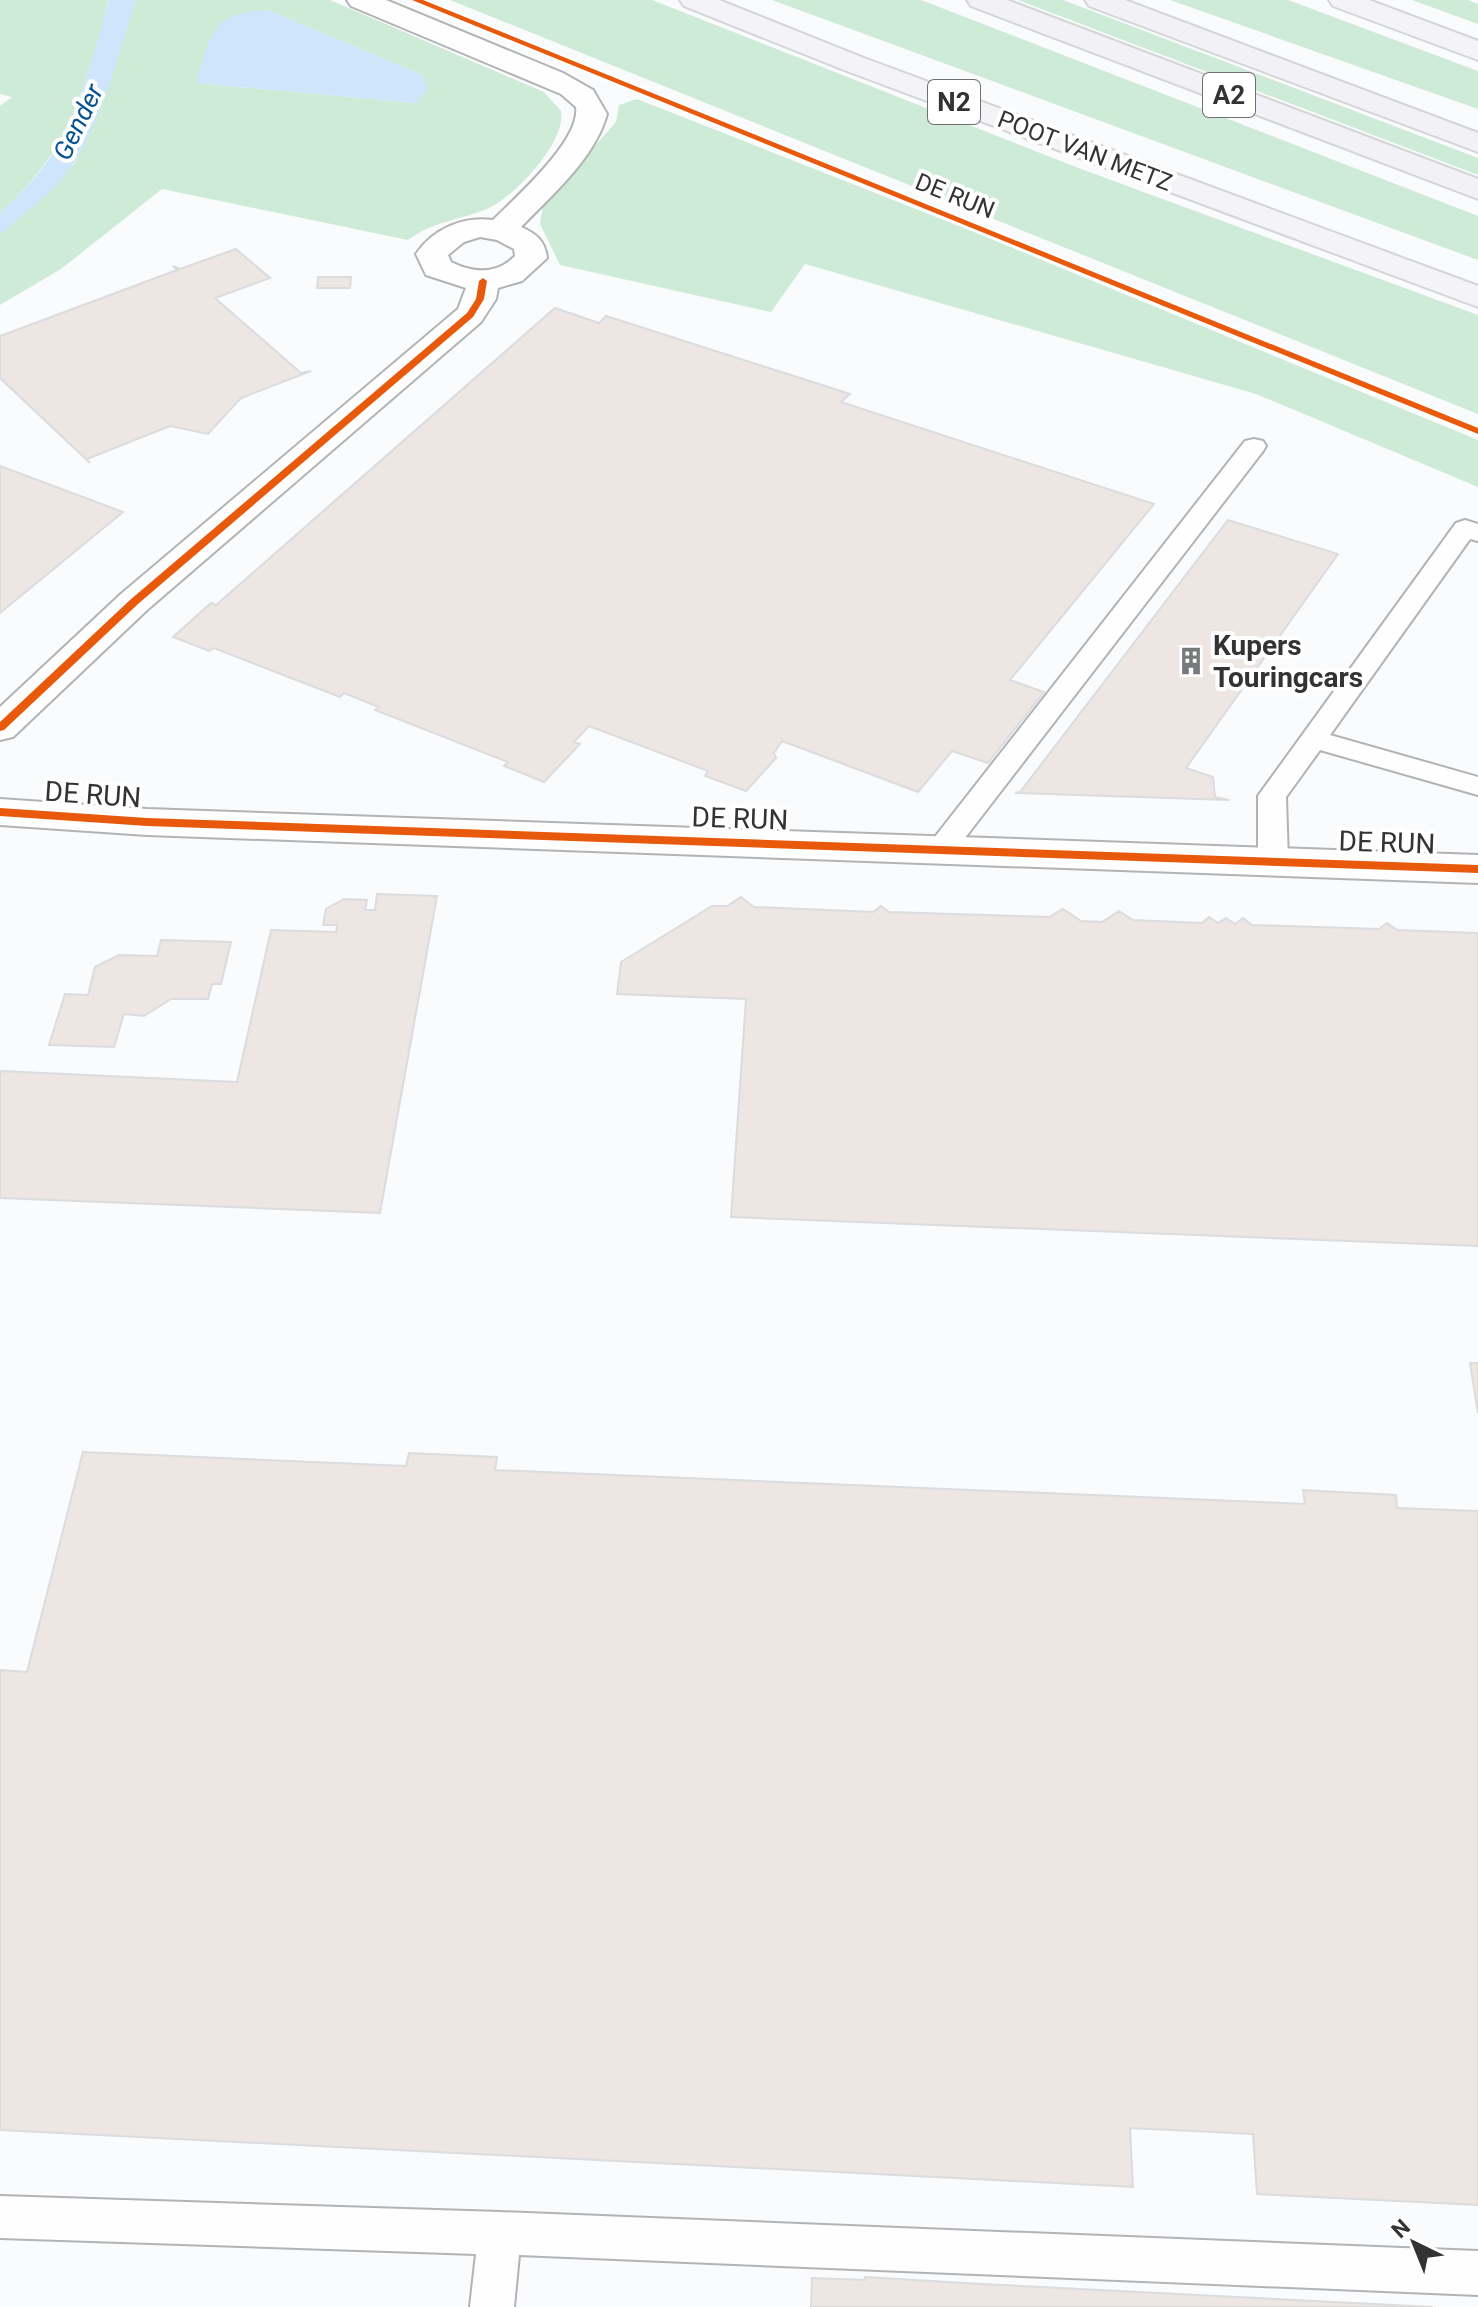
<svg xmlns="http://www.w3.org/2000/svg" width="1478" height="2307" viewBox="0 0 1478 2307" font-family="Roboto,sans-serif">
<rect width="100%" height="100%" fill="#f9fbfd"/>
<!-- green -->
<path fill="#cdebd7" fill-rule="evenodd" d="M 0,0 L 109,0 C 85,87 71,151 0,213 L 0,106 L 12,97 L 0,94 Z
M 136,0 L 330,0 L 544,92 L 561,111 C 567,141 515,196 489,208 C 461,220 433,221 408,240 L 162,189 L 61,269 L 0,305 L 0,234 L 74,164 L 99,110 ZM 268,10 L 422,75 L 417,103 L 196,83 Z
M 450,0 L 652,0 L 1081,169 L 1478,315 L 1478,414 Z
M 772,0 L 921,0 L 1478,216 L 1478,260 Z
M 1018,0 L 1063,0 L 1478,158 L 1478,175 Z
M 1170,0 L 1288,0 L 1478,71 L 1478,109 Z
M 1412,0 L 1468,0 L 1478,4 L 1478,24 Z
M 637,99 L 974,232 L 1478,440 L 1478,487 L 1256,394 L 805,264 L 771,312 L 560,265 L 540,224 L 543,205 L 616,122 L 619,105 Z"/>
<!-- water -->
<path fill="#cfe5fc" d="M 109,0 L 136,0 C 118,54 105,112 75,161 C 61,185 22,217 0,234 L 0,213 C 74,149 83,89 109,0 Z
M 268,10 L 422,75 L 428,89 L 417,103 L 196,83 C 210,36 211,12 268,10 Z"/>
<!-- building -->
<path fill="#ede6e2" stroke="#dcdcdd" stroke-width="2" d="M 236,249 L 270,278 L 215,298 L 301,373 L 311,371 L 241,398 L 208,434 L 170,426 L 87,459 L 90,463 L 0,378 L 0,336 L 177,270 L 173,266 L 180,269 Z
M 318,277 L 351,277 L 350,288 L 317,288 Z
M 555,308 L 599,323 L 606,316 L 850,394 L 841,402 L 1154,504 L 1010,680 L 1044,692 L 988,763 L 952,751 L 918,792 L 782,741 L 774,753 L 776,758 L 746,791 L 705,776 L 708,771 L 589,726 L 574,742 L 580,744 L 544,782 L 504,766 L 508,762 L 375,710 L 379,707 L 344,693 L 340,697 L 214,648 L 209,651 L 173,637 L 211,603 L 216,605 Z
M 0,466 L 123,512 L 0,613 Z
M 1228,520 L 1338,554 L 1186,768 L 1213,777 L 1215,797 L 1229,800 L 1015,793 L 1020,792 Z
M 377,894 L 437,896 L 380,1213 L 0,1198 L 0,1071 L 237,1082 L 271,930 L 336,932 L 337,925 L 323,925 L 326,909 L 344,899 L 367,900 L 365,910 L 375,910 Z
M 741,897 L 754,907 L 873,912 L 881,906 L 889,912 L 1049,917 L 1063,909 L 1081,921 L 1102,922 L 1119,911 L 1133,920 L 1202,923 L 1209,917 L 1218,923 L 1226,918 L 1235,924 L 1243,918 L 1252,925 L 1379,929 L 1387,923 L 1397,930 L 1478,933 L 1478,1246 L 731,1217 L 746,999 L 617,994 L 621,962 L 712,906 L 727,906 Z
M 161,940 L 231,942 L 221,984 L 212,984 L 208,999 L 171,999 L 144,1016 L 124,1014 L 114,1047 L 49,1045 L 65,994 L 88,995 L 95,967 L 119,955 L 157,956 Z
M 1470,1363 L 1478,1363 L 1478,1413 Z
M 83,1452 L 406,1466 L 409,1453 L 497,1457 L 495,1470 L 1305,1504 L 1303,1490 L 1396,1495 L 1397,1508 L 1478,1511 L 1478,2205 L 1257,2194 L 1253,2134 L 1130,2128 L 1133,2187 L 0,2130 L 0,1670 L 27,1672 Z
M 865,2277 L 982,2284 L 1433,2307 L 811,2307 L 812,2278 L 865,2280 Z"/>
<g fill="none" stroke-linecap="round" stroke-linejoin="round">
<defs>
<path id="service" d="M 1254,439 L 1263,441 L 1266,446 L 1263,451 L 951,856 L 941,859 L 931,856 L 927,849 L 931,842 L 1245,441 Z
M 1465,520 L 1478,524 L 1478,541 L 1470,539 L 1330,735 L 1478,777 L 1478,795 L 1320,750 L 1286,797 L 1288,862 L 1283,869 L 1273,872 L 1263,869 L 1258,862 L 1258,796 L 1456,523 Z
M 0,2196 L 500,2212 L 1478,2251 L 1478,2295 L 519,2255 L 514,2307 L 470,2307 L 476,2254 L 0,2238 Z"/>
<path id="minor" d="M 347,0 L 386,0 L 563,73 L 593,90 L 607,114 C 595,158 552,195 521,227 C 537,234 545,241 547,258 L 522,281 L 498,288 L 496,299 L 481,322 L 147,610 L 13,737 L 0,740 L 0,707 L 121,594 L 458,309 L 466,288 L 426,275 L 416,254 C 433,229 463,216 493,220 C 515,198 581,140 576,107 L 561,94 L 351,6 ZM 480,237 L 497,240 L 514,249 L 515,256 C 496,275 473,273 451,262 L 448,255 L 464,242 Z"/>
<path id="tertiary" d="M 0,799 L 147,809 L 1478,855 L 1478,883 L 147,835 L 0,825 Z"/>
<path id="trunk" d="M 680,0 L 719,0 L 864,58 L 1478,286 L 1478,307 L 844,70 L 684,6 Z
M 1329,0 L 1369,0 L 1478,41 L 1478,60 L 1333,6 Z"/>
<path id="motorway" d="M 967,0 L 1007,0 L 1478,179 L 1478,199 L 971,6 Z
M 1085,0 L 1125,0 L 1478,133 L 1478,152 L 1089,6 Z"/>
</defs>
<!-- service casing -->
<use href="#service" stroke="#b2b3b4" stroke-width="4"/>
<!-- minor casing -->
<use href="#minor" stroke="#b2b3b4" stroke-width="4"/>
<!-- tertiary casing -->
<use href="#tertiary" stroke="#b2b3b4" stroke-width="4"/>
<!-- trunk casing -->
<use href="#trunk" stroke="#d4d5d6" stroke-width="4"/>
<!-- motorway casing -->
<use href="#motorway" stroke="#d4d5d6" stroke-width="4"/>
<!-- service -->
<use href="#service" fill="#fefeff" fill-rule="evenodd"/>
<!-- minor -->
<use href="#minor" fill="#fefeff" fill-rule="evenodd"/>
<!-- tertiary -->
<use href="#tertiary" fill="#fefeff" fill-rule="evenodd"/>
<!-- trunk -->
<use href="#trunk" fill="#f4f4f8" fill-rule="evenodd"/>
<!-- motorway -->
<use href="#motorway" fill="#f1f1f6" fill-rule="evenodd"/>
<defs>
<path id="cycleway" d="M 412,0 L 423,0 L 1478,428 L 1478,434 Z
M 483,278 L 487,281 L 484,299 L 473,317 L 138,604 L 4,730 L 0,731 L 0,722 L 130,600 L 467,313 L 476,299 L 479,281 Z
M 0,808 L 147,818 L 1478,865 L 1478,873 L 147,826 L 0,816 Z"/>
</defs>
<!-- cycleway casing -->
<use href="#cycleway" stroke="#fff" stroke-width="5"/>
<!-- cycleway -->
<use href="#cycleway" fill="#e8590c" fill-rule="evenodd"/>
</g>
<!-- icons -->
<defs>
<symbol id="building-bare" viewBox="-9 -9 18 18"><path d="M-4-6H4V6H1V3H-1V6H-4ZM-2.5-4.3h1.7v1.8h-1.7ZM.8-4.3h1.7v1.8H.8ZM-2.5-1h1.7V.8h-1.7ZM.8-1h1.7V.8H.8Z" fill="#78797b" stroke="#fff" stroke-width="2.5" paint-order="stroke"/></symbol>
</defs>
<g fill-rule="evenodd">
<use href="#building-bare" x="1171" y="641" width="40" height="40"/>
</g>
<g text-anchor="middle" stroke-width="8" stroke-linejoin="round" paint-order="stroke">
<!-- far-street labels -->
<g font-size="24" fill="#333335" stroke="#fff">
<text transform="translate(1085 151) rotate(21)" y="8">POOT VAN METZ</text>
<text transform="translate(955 196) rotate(22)" y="8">DE RUN</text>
</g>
<!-- shield labels -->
<g fill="#fff" stroke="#707072" stroke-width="2">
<rect x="1203" y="73" width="52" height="44" rx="6"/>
<rect x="928" y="80" width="52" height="44" rx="6"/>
</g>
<g font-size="26" font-weight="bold" fill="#333335">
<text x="1229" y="104">A2</text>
<text x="954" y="111">N2</text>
</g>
<!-- far-water labels -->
<g font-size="26" font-style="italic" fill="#075290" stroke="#fff">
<text transform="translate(78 122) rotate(-64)" y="9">Gender</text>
</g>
<!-- poi labels -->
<g font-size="28" font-weight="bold" fill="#333335" stroke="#fff" text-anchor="start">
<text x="1213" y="655">Kupers<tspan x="1213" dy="32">Touringcars</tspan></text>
</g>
<!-- street labels -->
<g font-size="28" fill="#333335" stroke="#fff">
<text transform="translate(93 794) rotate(4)" y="10">DE RUN</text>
<text transform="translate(740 818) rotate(2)" y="10">DE RUN</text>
<text transform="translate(1387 842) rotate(2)" y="10">DE RUN</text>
</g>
</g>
<!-- north arrow -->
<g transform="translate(1414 2243) rotate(317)" stroke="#ffffff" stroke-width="6" paint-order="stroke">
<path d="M0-6L14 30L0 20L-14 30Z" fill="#333335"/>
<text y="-12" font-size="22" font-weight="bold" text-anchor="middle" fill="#333335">N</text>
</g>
</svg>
